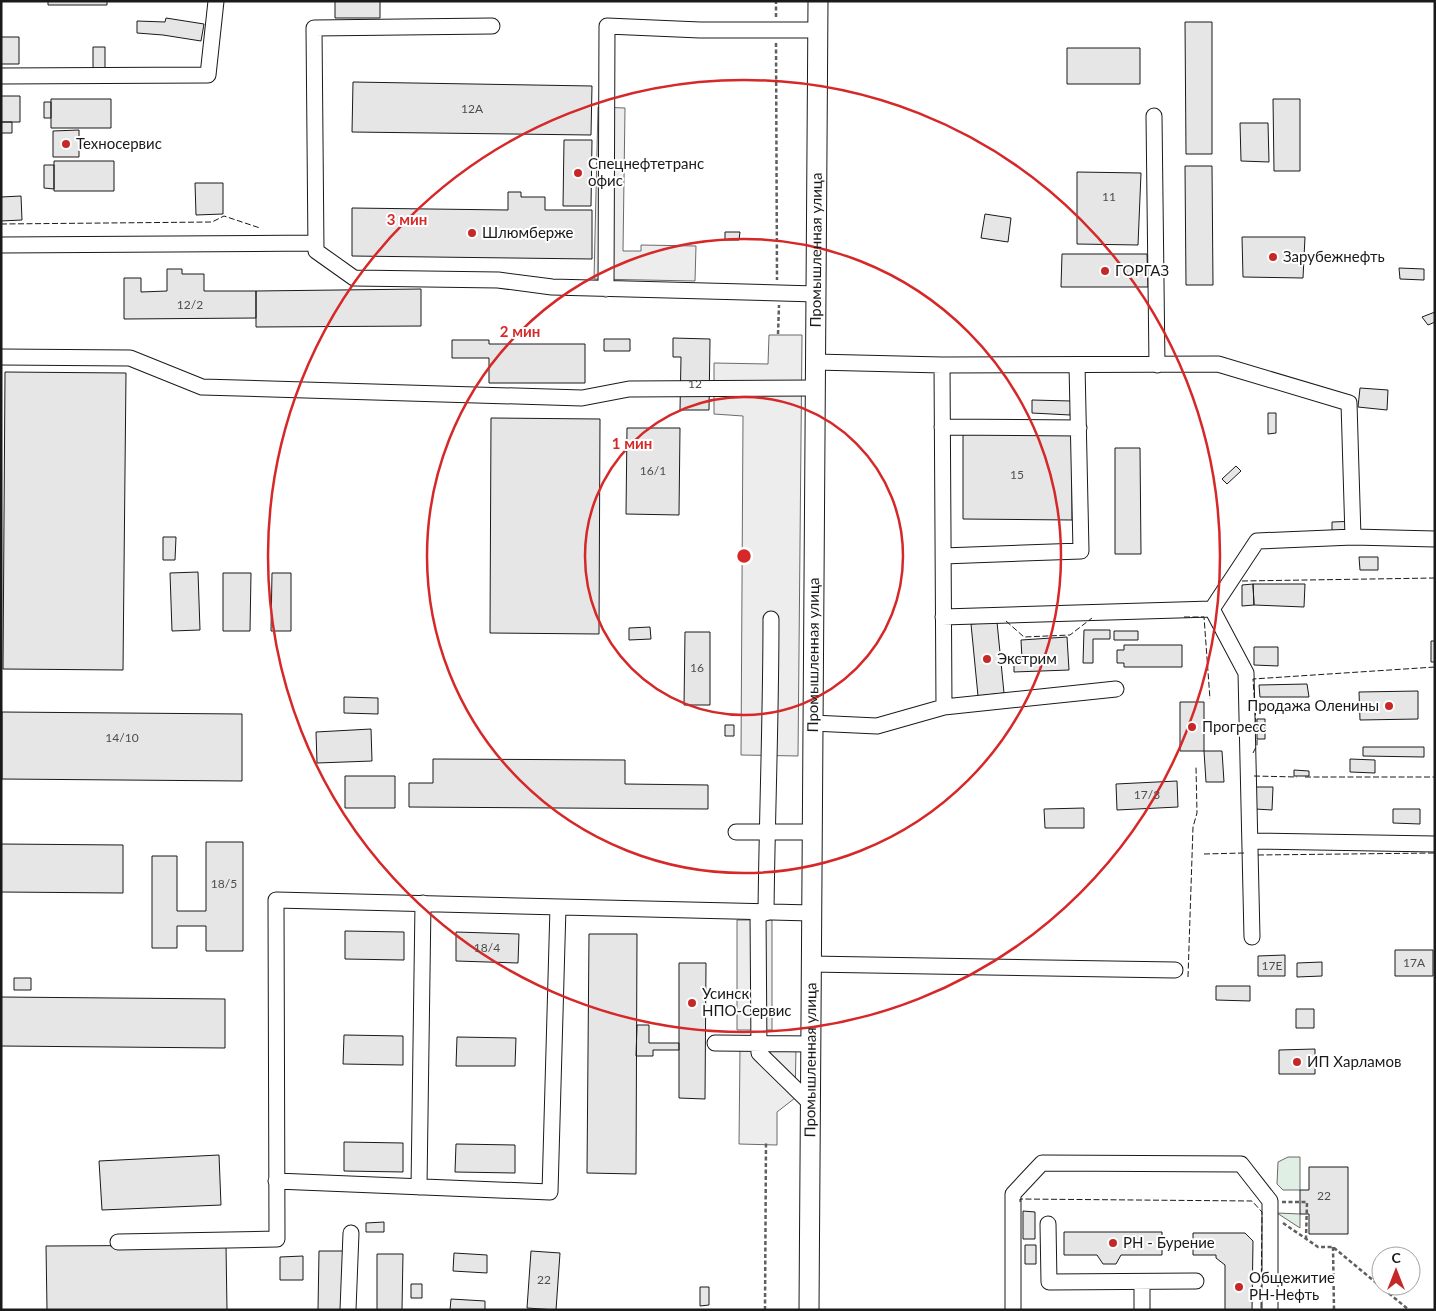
<svg xmlns="http://www.w3.org/2000/svg" width="1436" height="1311" viewBox="0 0 1436 1311" font-family="Lato,sans-serif">
<rect width="100%" height="100%" fill="#fff"/>
<!-- green -->
<path fill="#e0efe3" stroke="#6a6a6a" d="M 1288,1157 L 1300,1157 L 1300,1190 L 1283,1190 L 1277,1184 L 1278,1162 Z
M 1277,1213 L 1300,1214 L 1300,1228 Z"/>
<!-- parking -->
<path fill="#ededed" stroke="#6a6a6a" d="M 598,107 L 625,108 L 623,251 L 641,251 L 641,245 L 696,246 L 695,281 L 594,279 Z
M 769,335 L 802,335 L 798,756 L 741,755 L 743,416 L 714,414 L 714,363 L 768,364 Z
M 737,920 L 772,920 L 772,1030 L 737,1030 Z
M 740,1048 L 796,1049 L 795,1098 L 777,1112 L 777,1145 L 739,1144 Z"/>
<!-- building -->
<path fill="#e6e6e6" stroke="#1a1a1a" d="M 48,1 L 107,1 L 107,5 L 48,5 Z
M 335,1 L 380,1 L 380,18 L 335,18 Z
M 166,18 L 204,24 L 201,41 L 163,35 L 137,33 L 137,21 L 165,22 Z
M 1185,22 L 1212,22 L 1212,154 L 1186,154 Z
M 1,37 L 19,37 L 19,64 L 1,64 Z
M 93,47 L 105,47 L 105,71 L 93,71 Z
M 1067,48 L 1140,48 L 1140,84 L 1067,84 Z
M 353,82 L 592,86 L 591,135 L 352,132 Z
M 1,96 L 20,96 L 20,122 L 1,122 Z
M 51,99 L 111,99 L 111,128 L 51,128 Z
M 1273,99 L 1300,99 L 1300,171 L 1274,171 Z
M 44,102 L 51,102 L 51,118 L 44,118 Z
M 1,122 L 12,122 L 12,133 L 1,133 Z
M 1240,123 L 1268,123 L 1269,162 L 1241,161 Z
M 79,130 L 79,157 L 53,157 L 53,131 Z
M 564,140 L 592,140 L 591,206 L 563,206 Z
M 54,161 L 114,161 L 114,191 L 54,191 Z
M 44,165 L 54,165 L 54,189 L 44,188 Z
M 1185,166 L 1212,166 L 1213,285 L 1186,285 Z
M 1077,172 L 1141,173 L 1138,245 L 1077,244 Z
M 195,183 L 223,183 L 223,214 L 196,215 Z
M 508,192 L 521,192 L 521,197 L 545,197 L 545,210 L 592,210 L 592,259 L 352,256 L 352,208 L 508,210 Z
M 21,196 L 22,220 L 1,221 L 1,197 Z
M 985,214 L 1011,218 L 1008,242 L 981,238 Z
M 725,232 L 740,232 L 739,240 L 725,240 Z
M 1242,237 L 1305,237 L 1303,278 L 1243,277 Z
M 1062,254 L 1147,254 L 1148,287 L 1061,287 Z
M 1399,268 L 1424,269 L 1424,280 L 1400,279 Z
M 167,269 L 182,269 L 182,274 L 204,274 L 204,291 L 256,291 L 256,318 L 124,319 L 124,278 L 141,278 L 141,292 L 167,291 Z
M 421,289 L 421,326 L 256,327 L 256,291 Z
M 1435,312 L 1435,322 L 1428,325 L 1422,317 Z
M 673,338 L 710,339 L 709,410 L 680,410 L 681,357 L 673,357 Z
M 604,339 L 630,339 L 630,351 L 604,351 Z
M 452,340 L 489,340 L 489,344 L 585,344 L 585,383 L 489,383 L 489,358 L 452,358 Z
M 5,372 L 126,373 L 123,670 L 3,669 Z
M 1360,388 L 1388,390 L 1387,410 L 1358,407 Z
M 1032,400 L 1071,401 L 1070,415 L 1032,413 Z
M 1268,413 L 1276,413 L 1276,433 L 1268,434 Z
M 491,418 L 600,419 L 599,634 L 490,633 Z
M 627,428 L 680,428 L 679,515 L 626,514 Z
M 963,431 L 1072,432 L 1072,520 L 963,519 Z
M 1115,448 L 1140,448 L 1141,554 L 1115,554 Z
M 1236,466 L 1241,471 L 1227,484 L 1222,479 Z
M 1358,521 L 1359,535 L 1332,535 L 1332,522 Z
M 163,537 L 176,537 L 175,560 L 163,560 Z
M 1359,557 L 1378,557 L 1378,570 L 1360,570 Z
M 198,572 L 200,630 L 172,631 L 170,573 Z
M 223,573 L 251,573 L 250,631 L 223,631 Z
M 272,573 L 291,573 L 291,631 L 271,631 Z
M 1253,584 L 1254,605 L 1242,606 L 1242,585 Z
M 1253,584 L 1305,584 L 1304,607 L 1254,605 Z
M 997,622 L 1004,693 L 978,696 L 971,624 Z
M 650,627 L 651,639 L 629,640 L 629,628 Z
M 1084,630 L 1110,630 L 1110,639 L 1093,639 L 1093,663 L 1083,663 Z
M 1114,631 L 1138,631 L 1138,640 L 1114,640 Z
M 685,632 L 710,632 L 710,705 L 684,705 Z
M 1067,637 L 1069,670 L 1014,672 L 1014,660 L 1022,659 L 1021,640 Z
M 1431,641 L 1435,641 L 1435,662 L 1431,662 Z
M 1124,645 L 1182,645 L 1182,667 L 1124,667 L 1124,663 L 1117,663 L 1117,650 L 1124,650 Z
M 1254,647 L 1278,647 L 1278,666 L 1254,665 Z
M 1307,684 L 1309,697 L 1260,697 L 1259,685 Z
M 1418,691 L 1418,719 L 1360,720 L 1359,692 Z
M 344,697 L 378,698 L 378,714 L 344,713 Z
M 1180,702 L 1204,702 L 1204,751 L 1180,751 Z
M 2,712 L 242,714 L 242,781 L 2,779 Z
M 1257,719 L 1265,719 L 1265,739 L 1257,739 Z
M 725,725 L 734,725 L 734,736 L 725,736 Z
M 371,729 L 372,761 L 317,763 L 316,732 Z
M 1363,747 L 1424,747 L 1424,757 L 1363,756 Z
M 1204,751 L 1222,751 L 1224,782 L 1206,782 Z
M 433,759 L 625,760 L 625,784 L 708,785 L 708,809 L 409,807 L 409,783 L 433,783 Z
M 1350,759 L 1375,760 L 1375,773 L 1350,772 Z
M 1294,770 L 1309,771 L 1309,776 L 1294,776 Z
M 345,776 L 395,776 L 395,808 L 345,808 Z
M 1177,781 L 1178,807 L 1117,810 L 1116,784 Z
M 1255,787 L 1273,787 L 1272,810 L 1255,809 Z
M 1084,808 L 1084,828 L 1045,828 L 1044,809 Z
M 1393,809 L 1420,809 L 1420,824 L 1393,823 Z
M 206,842 L 243,842 L 243,951 L 206,951 L 206,926 L 177,926 L 177,948 L 152,948 L 152,856 L 177,856 L 177,911 L 206,911 Z
M 1,844 L 123,845 L 123,893 L 1,892 Z
M 345,931 L 404,932 L 404,960 L 345,959 Z
M 456,932 L 519,934 L 518,963 L 456,961 Z
M 589,934 L 637,934 L 636,1174 L 587,1173 Z
M 1395,950 L 1433,950 L 1433,976 L 1395,976 Z
M 1285,955 L 1285,976 L 1258,976 L 1258,956 Z
M 1322,962 L 1322,976 L 1297,977 L 1297,963 Z
M 679,963 L 706,963 L 705,1099 L 679,1098 Z
M 14,978 L 31,978 L 31,990 L 14,990 Z
M 1216,986 L 1250,986 L 1250,1001 L 1216,1000 Z
M 1,997 L 225,999 L 225,1048 L 1,1046 Z
M 1296,1009 L 1314,1009 L 1314,1028 L 1296,1028 Z
M 637,1025 L 649,1025 L 649,1043 L 679,1043 L 679,1050 L 653,1050 L 653,1056 L 636,1056 Z
M 344,1035 L 403,1036 L 403,1065 L 343,1064 Z
M 457,1037 L 516,1038 L 515,1066 L 456,1066 Z
M 1315,1049 L 1315,1074 L 1279,1074 L 1279,1050 Z
M 344,1142 L 403,1143 L 403,1172 L 344,1171 Z
M 456,1144 L 515,1145 L 515,1173 L 455,1172 Z
M 219,1155 L 221,1205 L 102,1210 L 99,1161 Z
M 1309,1167 L 1348,1167 L 1348,1234 L 1309,1234 L 1309,1214 L 1300,1214 L 1300,1190 L 1309,1190 Z
M 1023,1211 L 1035,1212 L 1035,1239 L 1023,1239 Z
M 384,1222 L 384,1232 L 366,1232 L 366,1223 Z
M 1064,1232 L 1162,1232 L 1162,1255 L 1121,1255 L 1116,1264 L 1103,1264 L 1097,1255 L 1064,1255 Z
M 1193,1233 L 1245,1233 L 1253,1241 L 1252,1310 L 1225,1310 L 1225,1265 L 1216,1258 L 1216,1255 L 1193,1255 Z
M 226,1245 L 227,1310 L 47,1310 L 46,1246 Z
M 1025,1245 L 1036,1245 L 1036,1264 L 1025,1264 Z
M 319,1251 L 343,1251 L 342,1310 L 318,1310 Z
M 531,1251 L 560,1253 L 556,1310 L 527,1308 Z
M 454,1253 L 487,1255 L 487,1273 L 453,1271 Z
M 377,1254 L 403,1254 L 402,1310 L 377,1310 Z
M 303,1256 L 303,1280 L 280,1280 L 280,1257 Z
M 411,1284 L 422,1284 L 422,1298 L 411,1298 Z
M 700,1287 L 709,1287 L 709,1305 L 700,1306 Z
M 451,1299 L 485,1301 L 485,1310 L 450,1310 Z"/>
<g fill="none" stroke-linecap="round" stroke-linejoin="round">
<defs>
<path id="minor" d="M 492,26 L 314,28 L 316,251 L 354,278 L 498,280 L 552,287 L 816,294
M 1,76 L 208,75 L 216,1
M 1154,116 L 1157,365
M 1,245 L 315,243
M 606,289 L 607,26 L 700,30 L 818,30
M 1,357 L 130,358 L 202,387 L 582,398 L 629,389 L 815,388
M 815,362 L 942,365 L 1218,364 L 1349,403 L 1353,537
M 942,365 L 944,707
M 942,427 L 1079,428
M 943,556 L 1081,551 L 1077,365
M 1212,609 L 1257,541 L 1353,537 L 1435,539
M 943,617 L 1212,609 L 1246,673 L 1252,937
M 812,723 L 877,726 L 944,707 L 1116,689
M 736,832 L 811,832
M 1250,841 L 1435,844
M 758,912 L 759,1053 L 809,1102
M 766,913 C 767,815 771,717 771,619
M 810,964 L 1175,970
M 715,1043 L 810,1044
M 276,1181 L 550,1192 L 558,907
M 419,1187 L 423,903
M 1048,1224 L 1049,1282 L 1196,1281
M 118,1242 L 277,1239 L 276,900 L 811,913
M 348,1310 L 351,1233
M 1013,1310 L 1013,1194 L 1042,1163 L 1241,1164 L 1270,1201 L 1270,1310
M 1142,1310 L 1142,1282"/>
<g id="major">
<path id="s1" d="M 809,1310 L 818,1"/>
</g>
</defs>
<!-- minor casing -->
<use href="#minor" stroke="#1a1a1a" stroke-width="17"/>
<!-- major casing -->
<use href="#major" stroke="#1a1a1a" stroke-width="21"/>
<!-- path -->
<path stroke="#5f5f5f" stroke-width="2.5" stroke-dasharray="4 2.5" stroke-linecap="butt" d="M 776,17 L 776,1
M 776,43 L 777,280
M 778,334 L 779,305
M 1282,1202 L 1307,1202 L 1306,1238
M 1283,1223 L 1318,1247 L 1333,1247 L 1409,1310
M 1333,1247 L 1334,1310
M 765,1310 L 766,1141"/>
<!-- minor -->
<use href="#minor" stroke="#fff" stroke-width="15"/>
<!-- major -->
<use href="#major" stroke="#fff" stroke-width="19"/>
<!-- fence -->
<path stroke="#1a1a1a" stroke-width="1" stroke-dasharray="6 2.5" stroke-linecap="butt" d="M 1,224 L 212,222 L 224,216 L 260,228
M 1242,581 L 1435,578
M 1184,617 L 1204,617 L 1210,699
M 1006,621 L 1024,637 L 1070,635 L 1092,618
M 1256,724 L 1253,679 L 1435,667
M 1253,753 L 1257,745 L 1257,737
M 1254,776 L 1297,777
M 1305,777 L 1435,777
M 1204,854 L 1244,853
M 1258,855 L 1435,853
M 1188,977 L 1193,827 L 1197,813 L 1196,767
M 1020,1202 L 1020,1199 L 1252,1201 L 1262,1212 L 1261,1310"/>
</g>
<!-- distance rings -->
<g fill="none" stroke="#d62828" stroke-width="2.5">
<circle cx="744" cy="556" r="159"/>
<circle cx="744" cy="556" r="317"/>
<circle cx="744" cy="556" r="476"/>
</g>
<!-- markers -->
<g fill="#c62828" stroke="#fff" stroke-width="2">
<circle cx="66" cy="144" r="5"/>
<circle cx="578" cy="173" r="5"/>
<circle cx="472" cy="233" r="5"/>
<circle cx="1273" cy="257" r="5"/>
<circle cx="1105" cy="271" r="5"/>
<circle cx="987" cy="659" r="5"/>
<circle cx="1389" cy="706" r="5"/>
<circle cx="1192" cy="727" r="5"/>
<circle cx="692" cy="1003" r="5"/>
<circle cx="1297" cy="1062" r="5"/>
<circle cx="1113" cy="1243" r="5"/>
<circle cx="1239" cy="1287" r="5"/>
</g>
<g text-anchor="middle" stroke-width="4" stroke-linejoin="round" paint-order="stroke">
<!-- number labels -->
<g font-size="12" fill="#4d4d4d">
<text x="472" y="113">12А</text>
<text x="1109" y="201">11</text>
<text x="190" y="309">12/2</text>
<text x="695" y="388">12</text>
<text x="653" y="475">16/1</text>
<text x="1017" y="479">15</text>
<text x="697" y="672">16</text>
<text x="122" y="742">14/10</text>
<text x="1147" y="799">17/3</text>
<text x="224" y="888">18/5</text>
<text x="487" y="952">18/4</text>
<text x="1414" y="967">17А</text>
<text x="1272" y="970">17Е</text>
<text x="1324" y="1200">22</text>
<text x="544" y="1284">22</text>
</g>
<!-- poi labels -->
<g font-size="15" fill="#1a1a1a" stroke="#fff" text-anchor="start">
<text x="76" y="149">Техносервис</text>
<text x="588" y="169">Спецнефтетранс<tspan x="588" dy="17">офис</tspan></text>
<text x="482" y="238">Шлюмберже</text>
<text x="1283" y="262">Зарубежнефть</text>
<text x="1115" y="276">ГОРГАЗ</text>
<text x="997" y="664">Экстрим</text>
<text x="1379" y="711" text-anchor="end">Продажа Оленины</text>
<text x="1202" y="732">Прогресс</text>
<text x="702" y="999">Усинск<tspan x="702" dy="17">НПО-Сервис</tspan></text>
<text x="1307" y="1067">ИП Харламов</text>
<text x="1123" y="1248">РН - Бурение</text>
<text x="1249" y="1283">Общежитие<tspan x="1249" dy="17">РН-Нефть</tspan></text>
</g>
<!-- street labels -->
<g font-size="15" fill="#1a1a1a" stroke="#fff">
<text dy="5" stroke="none"><textPath href="#s1" startOffset="1060">Промышленная улица</textPath></text>
<text dy="5" stroke="none"><textPath href="#s1" startOffset="655">Промышленная улица</textPath></text>
<text dy="5" stroke="none"><textPath href="#s1" startOffset="250">Промышленная улица</textPath></text>
</g>
</g>
<circle cx="744" cy="556" r="8" fill="#d62828" stroke="#fff" stroke-width="2.5"/>
<g font-size="15" text-anchor="middle" font-weight="bold" fill="#d62828" stroke="#fff" stroke-width="4" stroke-linejoin="round" paint-order="stroke">
<text x="407" y="225">3 мин</text>
<text x="520" y="337">2 мин</text>
<text x="632" y="449">1 мин</text>
</g>
<!-- border -->
<rect width="1436" height="1311" fill="none" stroke="#1a1a1a" stroke-width="5"/>
<!-- north arrow -->
<g transform="translate(1396 1271)"><circle r="24" fill="#ffffff" stroke="#a3a3a3"/>
<path d="M0-4L9 19L0 12L-9 19Z" fill="#c62828"/>
<text y="-8" font-size="14" font-weight="bold" text-anchor="middle" fill="#1a1a1a">С</text>
</g>
</svg>
